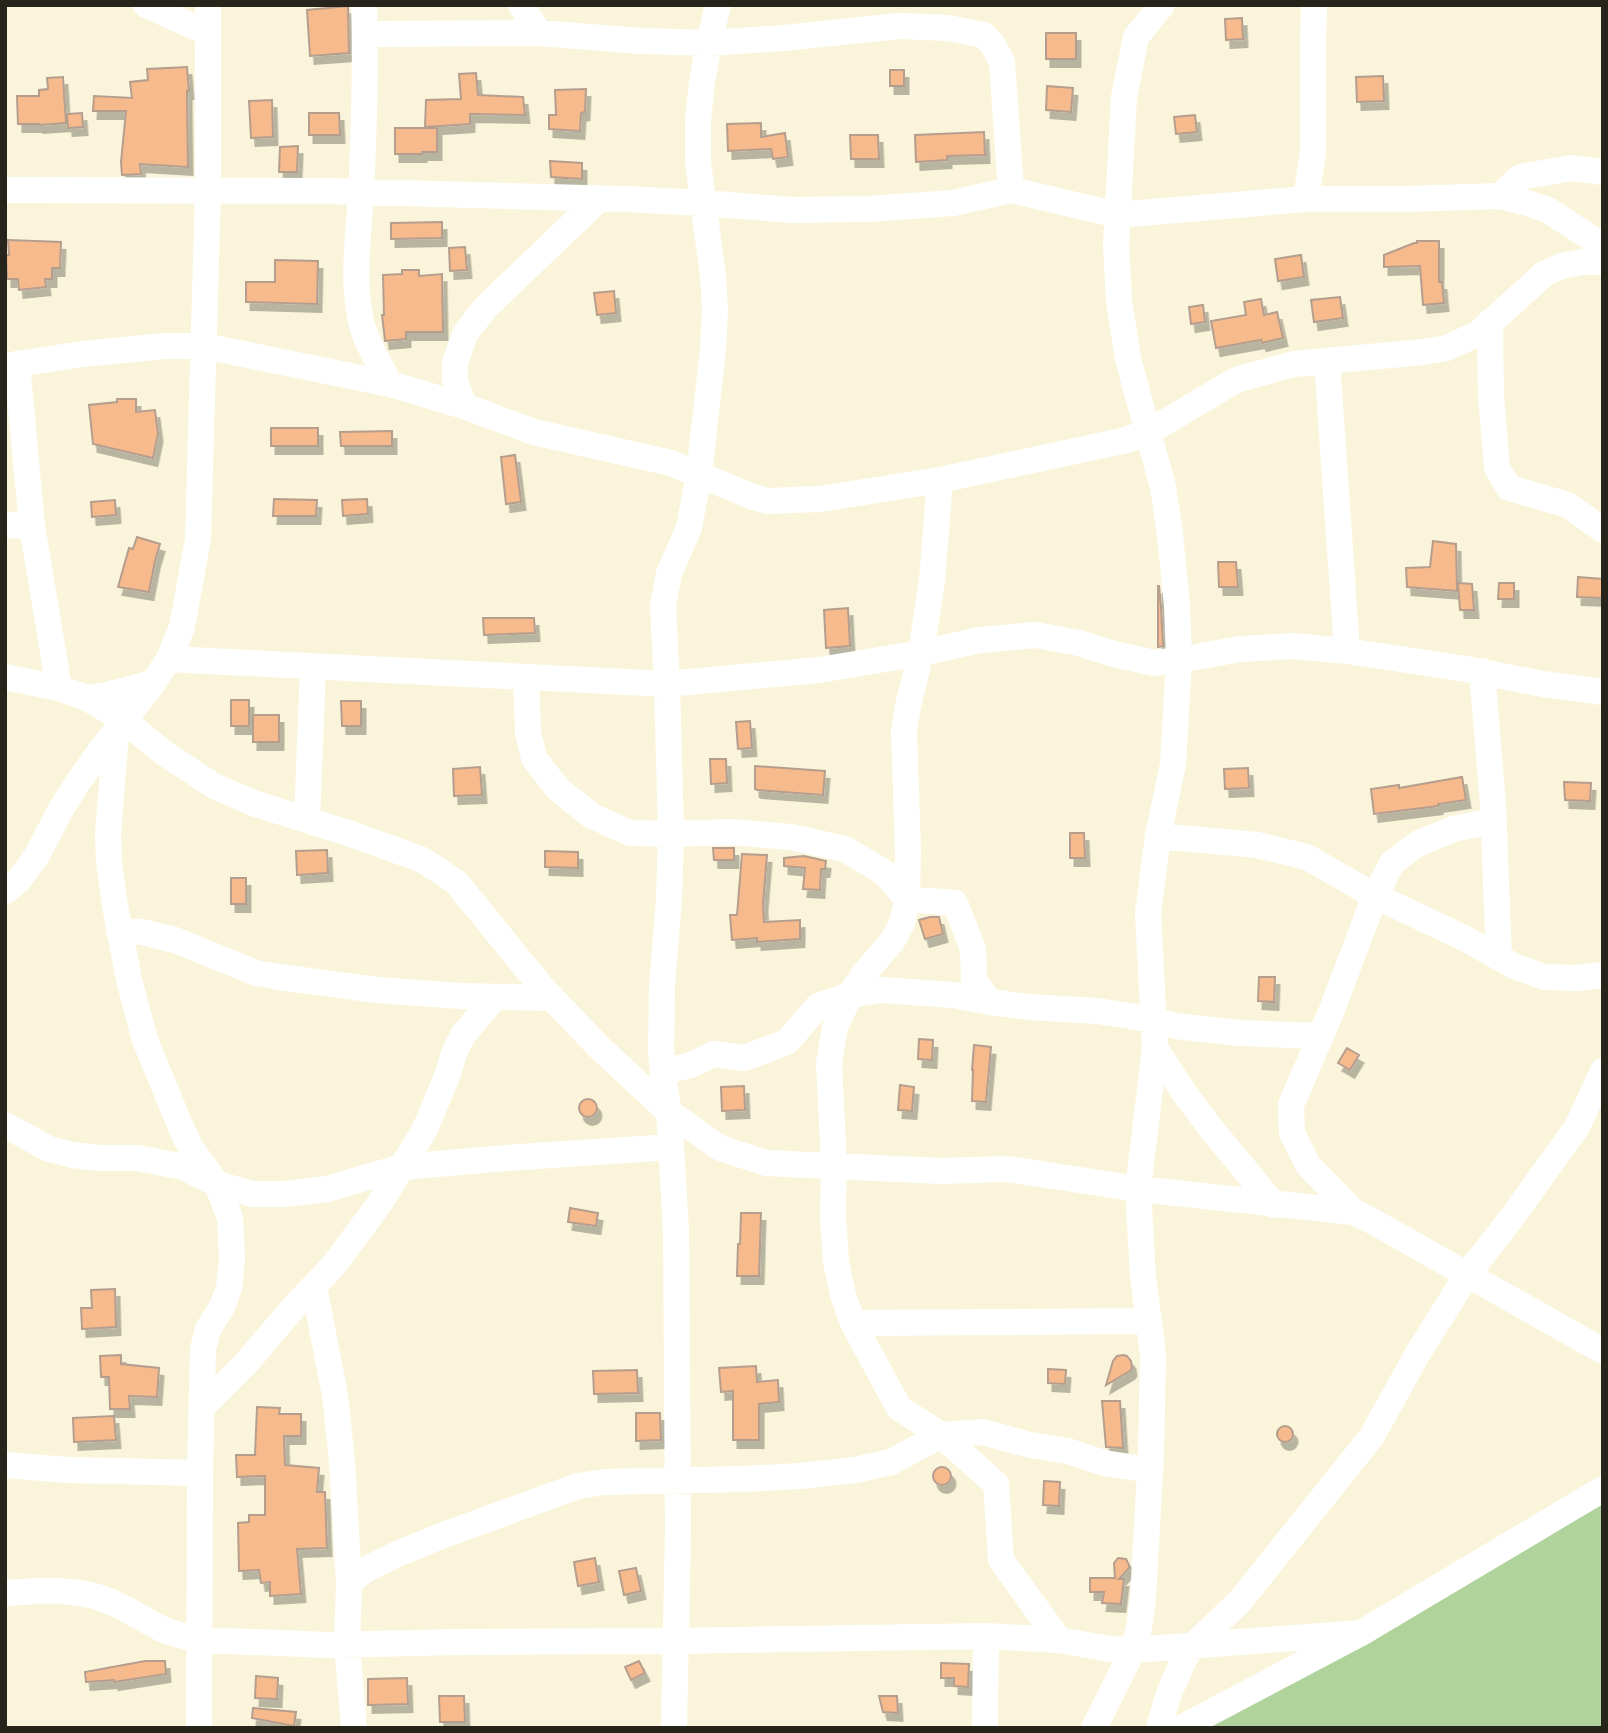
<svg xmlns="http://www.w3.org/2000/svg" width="1608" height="1733" viewBox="0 0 1608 1733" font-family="'Sofia Sans Condensed',sans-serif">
<defs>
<filter id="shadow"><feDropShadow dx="4.5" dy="8" stdDeviation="0" flood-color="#0004"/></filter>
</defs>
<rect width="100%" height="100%" fill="#faf5da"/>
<!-- green -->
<path fill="#afd39b" d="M 1603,1493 L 1603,1728 L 1189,1728 Z"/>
<!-- building -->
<path fill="#f7ba8c" stroke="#b59e8e" stroke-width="2" filter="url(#shadow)" d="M 348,6 L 349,53 L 310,56 L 307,10 Z
M 1242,18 L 1243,39 L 1226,40 L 1225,19 Z
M 1046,33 L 1076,33 L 1076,59 L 1046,59 Z
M 187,67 L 189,91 L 187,91 L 188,167 L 140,164 L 141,174 L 122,175 L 121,162 L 126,111 L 93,111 L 94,96 L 132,98 L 130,82 L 148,80 L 147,69 Z
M 890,70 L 904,70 L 904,86 L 890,86 Z
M 476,73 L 478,95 L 523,97 L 525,115 L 470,114 L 470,124 L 425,127 L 426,100 L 461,99 L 459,74 Z
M 1383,76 L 1384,101 L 1357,102 L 1356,77 Z
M 63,77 L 66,123 L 39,125 L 39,124 L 18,124 L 17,96 L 39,96 L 39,90 L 48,89 L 47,78 Z
M 1047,86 L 1073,88 L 1071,112 L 1046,110 Z
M 586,89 L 585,112 L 581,113 L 580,131 L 549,129 L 549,115 L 556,115 L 555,90 Z
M 272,100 L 273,137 L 251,138 L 249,101 Z
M 82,113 L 83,127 L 68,128 L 67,114 Z
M 309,113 L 339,113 L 340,135 L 309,135 Z
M 1195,115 L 1197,132 L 1176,134 L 1174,117 Z
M 761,123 L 761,137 L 785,133 L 788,157 L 773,159 L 771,149 L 728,151 L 727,124 Z
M 395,128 L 437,128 L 437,152 L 422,152 L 422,154 L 395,154 Z
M 984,132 L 985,155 L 947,156 L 947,160 L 916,162 L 915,135 Z
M 850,135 L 878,135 L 879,159 L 851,159 Z
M 298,146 L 297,172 L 279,172 L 280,147 Z
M 550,161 L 582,163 L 582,179 L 551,177 Z
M 442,222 L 442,238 L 391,239 L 391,223 Z
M 8,240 L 61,242 L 60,268 L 52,268 L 52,279 L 45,279 L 46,287 L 19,290 L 18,279 L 7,279 L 6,255 L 9,255 Z
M 1417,241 L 1439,241 L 1439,282 L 1442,282 L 1444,303 L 1423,305 L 1420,266 L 1384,267 L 1384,255 L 1414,243 L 1417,243 Z
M 465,247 L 467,270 L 450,271 L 449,248 Z
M 1301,255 L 1304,277 L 1278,281 L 1275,259 Z
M 275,260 L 318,261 L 317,304 L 246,302 L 246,282 L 275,282 Z
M 402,270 L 419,270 L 419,276 L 442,274 L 443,332 L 406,332 L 406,339 L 385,341 L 382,315 L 384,315 L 383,275 L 402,274 Z
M 614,291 L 616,313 L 597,315 L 594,293 Z
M 1340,297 L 1343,318 L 1314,322 L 1311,300 Z
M 1261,299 L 1264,315 L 1277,312 L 1283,338 L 1262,343 L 1261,340 L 1216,348 L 1211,321 L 1246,315 L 1244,302 Z
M 1203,305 L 1205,322 L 1191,324 L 1189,307 Z
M 117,399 L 136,399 L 136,412 L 155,410 L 158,434 L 153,458 L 93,444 L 89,405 L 117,402 Z
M 271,428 L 318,428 L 318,446 L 271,446 Z
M 392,431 L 392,446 L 341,446 L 340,432 Z
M 515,455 L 521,502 L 506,504 L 501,457 Z
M 274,499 L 317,500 L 316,516 L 273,516 Z
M 367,499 L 368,514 L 343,516 L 342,500 Z
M 115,500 L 116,515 L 92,517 L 91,502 Z
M 137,537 L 160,544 L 155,561 L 149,592 L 118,587 L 129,548 L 133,549 Z
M 1433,541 L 1456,544 L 1457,591 L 1407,587 L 1406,568 L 1430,567 Z
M 1218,562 L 1236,562 L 1238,587 L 1219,587 Z
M 1578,577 L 1603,579 L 1603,598 L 1577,597 Z
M 1458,583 L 1472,584 L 1474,610 L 1460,610 Z
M 1499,583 L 1514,583 L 1514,599 L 1498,599 Z
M 1158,586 L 1159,586 L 1161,607 L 1163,646 L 1158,647 Z
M 848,608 L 850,646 L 826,648 L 824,610 Z
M 483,618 L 534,618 L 535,633 L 484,635 Z
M 231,700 L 249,700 L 249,726 L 231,726 Z
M 341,701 L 361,701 L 361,726 L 342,726 Z
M 253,715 L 279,715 L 279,742 L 253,742 Z
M 750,721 L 752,748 L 738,749 L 736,722 Z
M 710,759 L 726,759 L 727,783 L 711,784 Z
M 755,766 L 825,771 L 823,795 L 757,790 L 755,789 Z
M 480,767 L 482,795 L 454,796 L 453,769 Z
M 1248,768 L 1249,788 L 1225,789 L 1224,769 Z
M 1462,777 L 1466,800 L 1438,804 L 1438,806 L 1374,814 L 1371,789 L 1399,785 L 1399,788 Z
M 1564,782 L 1591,783 L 1590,801 L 1565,800 Z
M 1070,833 L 1084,833 L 1085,858 L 1070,858 Z
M 713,848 L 734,848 L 734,860 L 714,860 Z
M 327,850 L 328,873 L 297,875 L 296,851 Z
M 545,851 L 578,852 L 578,868 L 545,867 Z
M 742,854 L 767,855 L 763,903 L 764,922 L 800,920 L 800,939 L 757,942 L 757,938 L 732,940 L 730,915 L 737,915 Z
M 804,856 L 826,861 L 825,869 L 821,869 L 820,890 L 803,889 L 805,868 L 784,866 L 784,858 Z
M 231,878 L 246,878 L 246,904 L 231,904 Z
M 930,917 L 939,917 L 943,934 L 925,939 L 919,920 Z
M 1259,977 L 1275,977 L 1274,1002 L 1258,1001 Z
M 919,1039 L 933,1040 L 932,1060 L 918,1059 Z
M 974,1045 L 991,1047 L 986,1102 L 972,1101 L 973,1070 L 972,1070 Z
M 1347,1048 L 1359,1055 L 1350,1070 L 1338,1063 Z
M 900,1085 L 914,1087 L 912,1111 L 898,1110 Z
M 744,1086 L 745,1110 L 722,1111 L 721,1087 Z
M579 1108a9 9 0 1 1 18 0a9 9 0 1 1-18 0Z
M 570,1208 L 598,1213 L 596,1226 L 568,1222 Z
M 741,1213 L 761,1213 L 759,1276 L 737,1276 L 738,1244 L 740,1244 Z
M 115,1289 L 116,1327 L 82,1329 L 81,1308 L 92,1308 L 91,1290 Z
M 121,1355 L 121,1364 L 159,1368 L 157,1397 L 129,1396 L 130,1409 L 110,1409 L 109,1377 L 101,1377 L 100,1356 Z
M 1124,1355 L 1127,1356 L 1131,1361 L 1132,1368 L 1130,1371 L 1106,1385 L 1113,1361 L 1117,1356 Z
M 756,1366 L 757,1382 L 778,1380 L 779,1402 L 759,1404 L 759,1440 L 733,1440 L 733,1391 L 721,1392 L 719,1368 Z
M 1048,1369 L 1066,1370 L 1065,1384 L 1048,1383 Z
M 637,1370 L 638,1393 L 594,1394 L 593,1371 Z
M 1102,1401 L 1120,1401 L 1123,1448 L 1106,1447 Z
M 257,1407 L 280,1408 L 279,1414 L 301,1414 L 301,1436 L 284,1436 L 285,1465 L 319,1468 L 317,1492 L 325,1492 L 327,1548 L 297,1549 L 301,1594 L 270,1596 L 270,1582 L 261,1583 L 259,1570 L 239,1571 L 238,1523 L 249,1522 L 249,1515 L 265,1515 L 265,1476 L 237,1477 L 236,1455 L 255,1455 Z
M 636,1413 L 660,1413 L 661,1440 L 636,1441 Z
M 114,1416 L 116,1440 L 74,1442 L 73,1418 Z
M1277 1434a8 8 0 1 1 16 0a8 8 0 1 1-16 0Z
M933 1476a9 9 0 1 1 18 0a9 9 0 1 1-18 0Z
M 1044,1481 L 1060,1482 L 1059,1506 L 1043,1505 Z
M 595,1558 L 599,1582 L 578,1586 L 574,1562 Z
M 1118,1558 L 1126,1559 L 1129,1565 L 1129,1568 L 1119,1579 L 1124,1579 L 1121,1604 L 1102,1603 L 1104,1592 L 1090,1592 L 1090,1578 L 1115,1578 L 1114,1563 Z
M 636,1568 L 641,1591 L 624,1595 L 619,1571 Z
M 145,1661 L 165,1661 L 166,1674 L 114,1682 L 114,1680 L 86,1682 L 85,1672 Z
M 639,1661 L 645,1673 L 631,1680 L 625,1667 Z
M 941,1663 L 969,1664 L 968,1687 L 954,1686 L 954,1678 L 941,1678 Z
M 256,1676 L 278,1678 L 277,1699 L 255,1698 Z
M 407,1678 L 408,1704 L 368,1705 L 368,1679 Z
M 439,1696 L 464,1696 L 465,1722 L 440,1722 Z
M 879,1696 L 897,1696 L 898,1713 L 883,1712 Z
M 253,1708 L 296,1712 L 294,1726 L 252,1718 Z"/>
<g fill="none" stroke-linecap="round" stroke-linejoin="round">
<!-- minor -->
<path stroke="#fff" stroke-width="26" d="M 146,5 L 208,33
M 364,5 C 366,68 364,131 361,193 C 359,233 352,276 360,316 C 364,340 379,363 390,384
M 521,5 L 539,33
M 365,34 L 539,33 L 641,41 L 709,43 L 784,38 L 899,26 L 948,28 L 984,35 L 993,45 L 1002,62 L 1011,190
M 5,190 L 323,191 L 626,199 L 703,203 L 792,210 L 868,209 L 953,203 L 1011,190 L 1118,215 L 1306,199 L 1313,152 L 1313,47 L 1314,5
M 1500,196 L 1520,177 L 1572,168 L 1603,172
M 1306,199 L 1403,199 L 1500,196 L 1527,203 L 1548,210 L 1603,246
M 1490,322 L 1491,396 L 1497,468 L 1509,488 L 1568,505 L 1603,530
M 1327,361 L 1347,651
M 17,364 L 32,526 L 59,688
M 5,366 L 82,354 L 165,346 L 204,346 L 390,384 L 464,406 L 534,432 L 671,463 L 753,497 L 768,501 L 820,499 L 940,480 L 1122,441 L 1147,433 L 1236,380 L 1294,364 L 1423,352 L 1447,348 L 1479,333 L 1544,274 L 1561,266 L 1582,262 L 1603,262
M 464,406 L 455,381 L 455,363 L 465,334 L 485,308 L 599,199
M 940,480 L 932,581 L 921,653 L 908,706 L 904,731 L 908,850 L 907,899 L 902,923 L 893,940 L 863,975 L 850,995 L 835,1027 L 829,1063 L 834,1165 L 833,1217 L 836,1262 L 843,1295 L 853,1323 L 899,1408 L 941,1435 L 996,1484 L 1001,1560 L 1059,1640
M 5,525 L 32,526
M 169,659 L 667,684 L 819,670 L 921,653 L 980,640 L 1036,635 L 1079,643 L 1114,654 L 1154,663 L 1179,660 L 1240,649 L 1293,646 L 1347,651 L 1466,669 L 1543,684 L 1603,692
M 1482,671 L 1493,805 L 1499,958
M 5,677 L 59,688 L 87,698 L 124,720 L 164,753 L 214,786 L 253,803 L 351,834 L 423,860 L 456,882 L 545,991 L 601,1049 L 669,1112 L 720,1148 L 766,1163 L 941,1171 L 1008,1169 L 1138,1189 L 1354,1212 L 1372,1221 L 1603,1351
M 526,677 L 528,732 L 534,758 L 558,789 L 592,816 L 630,833 L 671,834 L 731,832 L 791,837 L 845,849 L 885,873 L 907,899 L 955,903 L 973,949 L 974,981 L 990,1002
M 87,698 L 106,695 L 153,683
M 116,731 L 108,835 L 109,861 L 114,900 L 129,980 L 145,1040 L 180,1125 L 190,1147 L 217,1184 L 230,1218 L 232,1259 L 229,1288 L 222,1307 L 208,1329 L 203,1349 L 200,1473 L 199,1728
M 307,820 L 313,666
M 1158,836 L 1257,845 L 1307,857 L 1375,896 L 1464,938 L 1514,966 L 1544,977 L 1577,978 L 1603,975
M 5,892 L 19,880 L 37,855 L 60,811 L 78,782 L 101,750 L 153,683 L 169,659 L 182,627 L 198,539 L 208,190 L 208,5
M 119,931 L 142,932 L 175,940 L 256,973 L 279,977 L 377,990 L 461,996 L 552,998
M 1155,1048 L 1185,1094 L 1209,1126 L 1274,1205
M 663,1072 L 691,1065 L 714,1054 L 744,1058 L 787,1042 L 818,1006 L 850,995 L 882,990 L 953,995 L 990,1002 L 1029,1007 L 1098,1011 L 1154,1020 L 1176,1026 L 1239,1033 L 1320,1036
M 5,1125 L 49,1149 L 73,1155 L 100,1158 L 138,1158 L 183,1167 L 217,1184 L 252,1194 L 285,1194 L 327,1189 L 402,1167 L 506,1158 L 671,1147
M 1354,1212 L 1308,1165 L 1292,1133 L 1291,1105 L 1331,1012 L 1375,896 L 1392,863 L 1417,844 L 1453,829 L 1493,821
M 314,1287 L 335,1395 L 342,1461 L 349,1583 L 347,1645 L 354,1728
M 853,1323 L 1149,1321
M 202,1407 L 249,1360 L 293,1308 L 334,1265 L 382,1200 L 425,1129 L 448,1074 L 454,1053 L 463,1035 L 495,997
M 5,1465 L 68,1470 L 200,1473
M 349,1583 L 365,1570 L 395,1555 L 441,1536 L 578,1486 L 605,1482 L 742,1479 L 800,1476 L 855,1470 L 891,1462 L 941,1435 L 983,1432 L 1030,1445 L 1068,1451 L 1104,1463 L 1150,1470
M 5,1593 C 39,1591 76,1587 109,1601 C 128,1609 144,1620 162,1629 C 174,1634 187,1637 199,1640 L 329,1645 L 460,1642 L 676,1641 L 986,1636 L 1059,1640 L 1110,1649 L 1133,1650 L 1361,1633
M 674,1728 L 678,1528 L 676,1230 L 669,1112 L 664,1084 L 661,1050 L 662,987 L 669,898 L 671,834 L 667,684 L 663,606 L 669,573 L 689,528 L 699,474 L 713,350 L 715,309 L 713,277 L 698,162 L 698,121 L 702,82 L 709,43 L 718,5
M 985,1728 L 986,1636
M 1094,1728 L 1133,1650 L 1139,1628 L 1143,1598 L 1151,1454 L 1153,1354 L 1143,1277 L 1138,1189 L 1155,1048 L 1148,913 L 1158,836 L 1173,764 L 1179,660 L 1177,606 L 1170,534 L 1163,487 L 1128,359 L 1119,300 L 1116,246 L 1124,97 L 1136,37 L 1162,5
M 1159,1728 L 1168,1696 L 1183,1661 L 1193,1646 L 1241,1600 L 1372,1436 L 1418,1353 L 1467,1275 L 1510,1220 L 1577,1127 L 1603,1071
M 1181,1728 L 1361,1633 L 1603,1489"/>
</g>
<!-- border -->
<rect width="1608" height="1733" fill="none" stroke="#27251b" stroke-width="14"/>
</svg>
